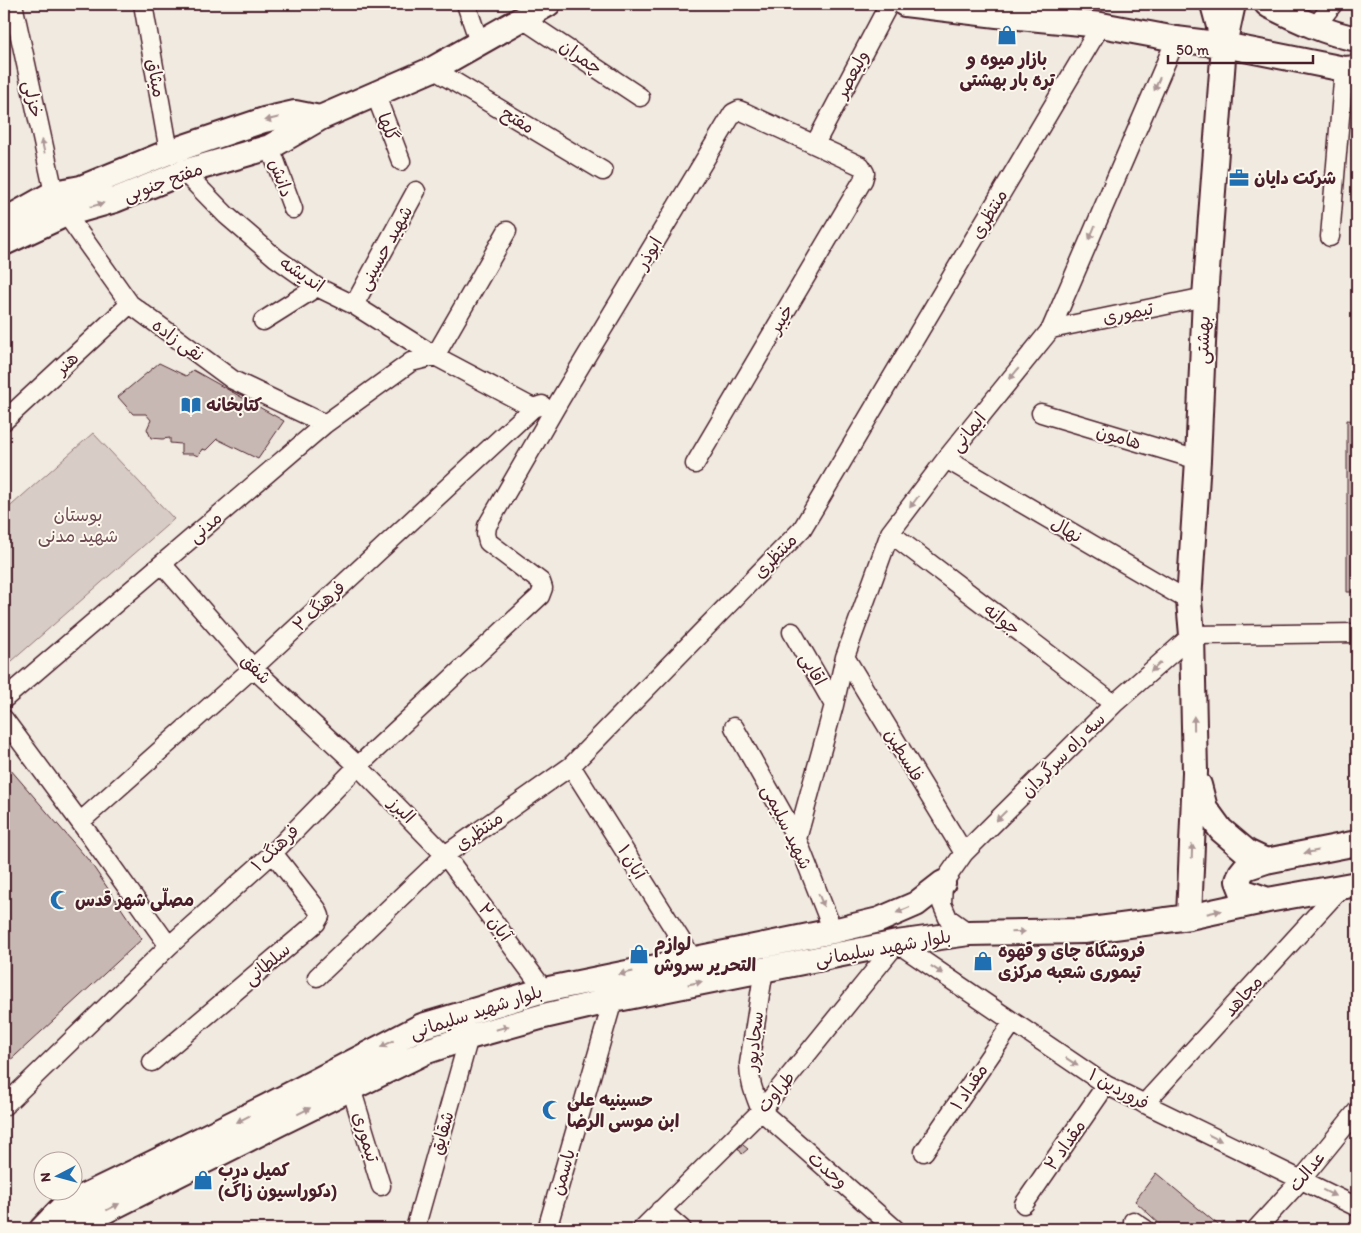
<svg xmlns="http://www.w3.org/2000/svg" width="1361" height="1233" viewBox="0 0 1361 1233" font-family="Itim,'Playpen Sans Arabic',sans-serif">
<rect width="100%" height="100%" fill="#f0eae0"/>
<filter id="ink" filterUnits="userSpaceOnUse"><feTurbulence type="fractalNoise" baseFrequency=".02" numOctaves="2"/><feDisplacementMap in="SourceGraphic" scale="10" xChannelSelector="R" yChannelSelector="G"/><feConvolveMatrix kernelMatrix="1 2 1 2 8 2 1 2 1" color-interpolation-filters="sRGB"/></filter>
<g filter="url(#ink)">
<!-- green -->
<path fill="#d8ccc6" stroke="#917678" d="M 93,433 L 174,519 L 4,668 L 4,512 Z"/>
<!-- building -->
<path fill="#c8b8b3" stroke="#4a1f2b" d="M 159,363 L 186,376 L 193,370 L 284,421 L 258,459 L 217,439 L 206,450 L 202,449 L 198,456 L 193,454 L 181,454 L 181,444 L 170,443 L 170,438 L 162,439 L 151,438 L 147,429 L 151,420 L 146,414 L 133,414 L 118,397 Z
M 1347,420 L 1357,421 L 1357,592 L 1347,592 Z
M 4,762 L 90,862 L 142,939 L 4,1066 Z
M 743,1145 L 748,1149 L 742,1154 L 738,1148 Z
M 1156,1173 L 1223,1229 L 1165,1229 L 1135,1201 Z"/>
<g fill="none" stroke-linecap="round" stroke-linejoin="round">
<defs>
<path id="street" d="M 13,4 L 54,193
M 143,4 L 169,152
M 466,4 L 479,42
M 521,18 L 640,97
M 1315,27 L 1333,4
M 433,69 L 603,171
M 375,93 L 401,161
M 815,144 L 889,4
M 270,147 L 293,209
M 184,172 L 226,215 L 276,258 L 317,287 L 354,305 L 435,356 L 507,231
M 66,214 L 130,304 L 233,380 L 325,424
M 1330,237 L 1344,69
M 354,305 L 416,191
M 263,321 L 317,287
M 1051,329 L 1205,297
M 1041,413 L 1198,460
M 4,421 L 130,304
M 946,459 L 1189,601
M 890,533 L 1114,704
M 162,564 L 253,668 L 358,766 L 445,855 L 544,990
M 792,632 L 834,705
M 845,657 L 964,853
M 4,699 L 325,424 L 411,362 L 435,356 L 533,408
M 4,719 L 80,822 L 169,946
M 734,727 L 797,839 L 833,931
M 571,766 L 693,959
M 80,822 L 253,668 L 533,408 L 542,405
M 797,839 L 834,705 L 845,657 L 890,533 L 946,459 L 1051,329 L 1176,39
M 969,933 L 948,918 L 942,904 L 943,883 L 964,853 L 1114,704 L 1192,635 L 1357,633
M 764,969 L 749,1064 C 749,1082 755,1095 761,1111 L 895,1229
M 317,977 L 445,855 L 571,766 L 802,529 L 1101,25
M 152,1062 L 316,923 L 320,916 L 317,909 L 273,853
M 351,1088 L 381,1186
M 1144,1104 L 1342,887
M 4,1106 L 169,946 L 273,853 L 358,766 L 540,596 L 543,588 L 541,582 L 488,542 L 486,534 L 487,526 L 561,398 L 733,113 L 739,110 L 744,112 L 861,166 L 865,173 L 863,180 L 695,464
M 924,1152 L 1013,1022
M 1024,1204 L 1106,1085
M 660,1210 L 682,1229
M 1133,1221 L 1145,1229
M 415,1229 L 469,1037
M 547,1229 L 613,1000
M 642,1229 L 761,1111 L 897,943 L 1106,1085 L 1357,1207
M 1256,1229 L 1301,1180 L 1357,1111"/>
<path id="secondary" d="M 905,4 L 997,15 L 1101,25 L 1176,39 L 1224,45 L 1344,69 L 1357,68
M 1213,4 L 1223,41
M 1267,4 L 1270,6 C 1298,20 1326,33 1357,39
M 4,221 L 54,193 L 81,188 L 169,152 L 264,120 L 295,113 L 320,118
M 4,243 L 66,214 L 115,200 L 184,172 L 270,147 L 320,118 L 433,69 L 548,4
M 1199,785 L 1205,808 L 1221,830 L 1247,852 L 1266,861
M 1268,900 L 1242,891 L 1238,881 L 1241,873 L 1245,868 L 1266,861 L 1357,843
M 1189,917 L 1195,772 L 1192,635 L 1189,601 L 1198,460 L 1205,297 L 1224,45 L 1233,4
M 42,1229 L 64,1206 L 155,1162 L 268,1106 L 422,1026 L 544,990 L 833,931 L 879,920 L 916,904 L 943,883
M 69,1229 L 278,1124 L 427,1051 L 469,1037 L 544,1016 L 613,1000 L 897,943 L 969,933 L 1084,931 L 1189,917 L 1268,900 L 1357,884"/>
</defs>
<!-- street casing -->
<use href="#street" stroke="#4a1f2b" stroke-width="21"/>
<!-- secondary casing -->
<use href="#secondary" stroke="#4a1f2b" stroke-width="28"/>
<!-- street -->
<use href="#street" stroke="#fbf7ec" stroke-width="18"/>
<!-- secondary -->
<use href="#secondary" stroke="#fbf7ec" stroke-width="24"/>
</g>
<!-- one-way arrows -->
<defs><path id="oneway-solid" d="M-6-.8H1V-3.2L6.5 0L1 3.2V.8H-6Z" transform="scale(1.25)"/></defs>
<g fill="#ab9695">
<use href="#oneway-solid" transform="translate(1157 84) rotate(113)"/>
<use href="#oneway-solid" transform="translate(272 119) rotate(167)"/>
<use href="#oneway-solid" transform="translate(43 146) rotate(-102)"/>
<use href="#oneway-solid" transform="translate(97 205) rotate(-16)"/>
<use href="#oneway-solid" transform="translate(1092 233) rotate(113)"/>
<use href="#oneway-solid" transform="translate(1014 374) rotate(129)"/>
<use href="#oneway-solid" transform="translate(914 502) rotate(127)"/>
<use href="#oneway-solid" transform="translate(1156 667) rotate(138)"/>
<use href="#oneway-solid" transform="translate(1194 723) rotate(-91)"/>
<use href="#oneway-solid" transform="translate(1001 816) rotate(135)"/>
<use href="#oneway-solid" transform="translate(1192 851) rotate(-88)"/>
<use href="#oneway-solid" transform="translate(1311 852) rotate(169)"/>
<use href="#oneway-solid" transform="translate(821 900) rotate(68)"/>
<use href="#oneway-solid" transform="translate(903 910) rotate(157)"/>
<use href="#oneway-solid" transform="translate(1214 912) rotate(-13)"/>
<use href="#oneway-solid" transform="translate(1018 932) rotate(-1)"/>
<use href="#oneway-solid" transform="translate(937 970) rotate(34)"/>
<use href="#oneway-solid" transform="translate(626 973) rotate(168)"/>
<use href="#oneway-solid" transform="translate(695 983) rotate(-12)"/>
<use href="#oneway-solid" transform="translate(502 1028) rotate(-16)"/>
<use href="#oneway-solid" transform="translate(387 1044) rotate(153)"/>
<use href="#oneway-solid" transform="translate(1072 1062) rotate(34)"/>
<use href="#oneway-solid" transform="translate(304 1111) rotate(-26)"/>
<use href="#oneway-solid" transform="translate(243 1119) rotate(153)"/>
<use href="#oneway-solid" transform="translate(1215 1138) rotate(26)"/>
<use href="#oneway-solid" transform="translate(1329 1193) rotate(26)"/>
<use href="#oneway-solid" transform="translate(113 1207) rotate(-27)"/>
</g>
</g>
<!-- icons -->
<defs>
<symbol id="shop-bare" viewBox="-9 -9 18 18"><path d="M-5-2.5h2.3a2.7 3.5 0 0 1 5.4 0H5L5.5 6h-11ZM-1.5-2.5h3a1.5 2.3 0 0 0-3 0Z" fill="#1f6fb2" stroke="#fbf7ec" stroke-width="2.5" paint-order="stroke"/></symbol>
<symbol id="office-bare" viewBox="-9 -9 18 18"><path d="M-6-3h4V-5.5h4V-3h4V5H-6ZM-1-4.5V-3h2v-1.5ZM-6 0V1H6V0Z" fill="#1f6fb2" stroke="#fbf7ec" stroke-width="2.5" paint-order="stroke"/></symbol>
<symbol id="library-bare" viewBox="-9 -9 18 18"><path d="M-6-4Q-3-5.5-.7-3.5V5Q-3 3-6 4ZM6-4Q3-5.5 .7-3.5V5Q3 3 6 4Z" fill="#1f6fb2" stroke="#fbf7ec" stroke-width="2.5" paint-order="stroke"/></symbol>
<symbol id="mosque-bare" viewBox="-9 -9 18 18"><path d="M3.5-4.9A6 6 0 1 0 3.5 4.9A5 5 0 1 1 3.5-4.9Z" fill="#1f6fb2" stroke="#fbf7ec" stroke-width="2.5" paint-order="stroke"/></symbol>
</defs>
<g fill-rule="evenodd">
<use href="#shop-bare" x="993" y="21" width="28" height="28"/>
<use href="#office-bare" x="1225" y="164" width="28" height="28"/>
<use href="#library-bare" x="177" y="391" width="28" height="28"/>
<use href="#mosque-bare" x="46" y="886" width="28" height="28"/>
<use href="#shop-bare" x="625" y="940" width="28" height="28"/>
<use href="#shop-bare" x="969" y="947" width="28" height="28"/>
<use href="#mosque-bare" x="538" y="1096" width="28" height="28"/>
<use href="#shop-bare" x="189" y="1166" width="28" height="28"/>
</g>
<g text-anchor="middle" stroke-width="4" stroke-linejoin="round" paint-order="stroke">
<!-- street labels -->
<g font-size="18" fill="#4a1f2b" stroke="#fbf7ec">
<text transform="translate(581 57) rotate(34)" y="6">چمران</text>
<text transform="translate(852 74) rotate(-62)" y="6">ولیعصر</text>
<text transform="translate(156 78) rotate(80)" y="6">میثاق</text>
<text transform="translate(33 99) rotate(78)" y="6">خزلی</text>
<text transform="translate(518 120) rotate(31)" y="6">مفتح</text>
<text transform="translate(388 127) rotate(69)" y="6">گلها</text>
<text transform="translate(281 178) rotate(70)" y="6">دانش</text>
<text transform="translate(163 182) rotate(-20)" y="6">مفتح جنوبی</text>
<text transform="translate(989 214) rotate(-59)" y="6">منتظری</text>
<text transform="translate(385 248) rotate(-61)" y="6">شهید حسینی</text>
<text transform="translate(649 253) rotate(-59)" y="6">ابوذر</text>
<text transform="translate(302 274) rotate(34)" y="6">اندیشه</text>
<text transform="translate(1128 313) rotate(-11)" y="6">تیموری</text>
<text transform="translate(781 319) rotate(-59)" y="6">خیبر</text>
<text transform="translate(178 340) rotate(36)" y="6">نقی زاده</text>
<text transform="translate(1203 340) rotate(-88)" y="6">بهشتی</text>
<text transform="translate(67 363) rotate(-43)" y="6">هنر</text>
<text transform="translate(968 432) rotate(-51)" y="6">ایمانی</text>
<text transform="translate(1119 437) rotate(17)" y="6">هامون</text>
<text transform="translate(205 527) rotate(-41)" y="6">مدنی</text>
<text transform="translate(1067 530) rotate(30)" y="6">نهال</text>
<text transform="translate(775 556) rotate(-46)" y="6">منتظری</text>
<text transform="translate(319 606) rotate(-43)" y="6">فرهنگ ۲</text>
<text transform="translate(1002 619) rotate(37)" y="6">جوانه</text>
<text transform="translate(256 669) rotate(45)" y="6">شفق</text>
<text transform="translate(813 669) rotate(60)" y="6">اقایی</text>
<text transform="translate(904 755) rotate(59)" y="6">فلسطین</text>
<text transform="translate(1063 755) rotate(-45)" y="6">سه راه سرگردان</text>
<text transform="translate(402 810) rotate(46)" y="6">البرز</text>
<text transform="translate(787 827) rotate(64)" y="6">شهید سلیمی</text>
<text transform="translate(479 831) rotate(-35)" y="6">منتظری</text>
<text transform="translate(275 848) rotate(-44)" y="6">فرهنگ ۱</text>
<text transform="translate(632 862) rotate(58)" y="6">آبان ۱</text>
<text transform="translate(495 922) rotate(54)" y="6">آبان ۲</text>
<text transform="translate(883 948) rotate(-10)" y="6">بلوار شهید سلیمانی</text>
<text transform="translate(267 964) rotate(-40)" y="6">سلطانی</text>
<text transform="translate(1243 996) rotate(-48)" y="6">مجاهد</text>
<text transform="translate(476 1012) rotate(-18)" y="6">بلوار شهید سلیمانی</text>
<text transform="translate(754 1041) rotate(-84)" y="6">سجادپور</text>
<text transform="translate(969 1087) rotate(-56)" y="6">مقداد ۱</text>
<text transform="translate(1119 1089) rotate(29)" y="6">فروردین ۱</text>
<text transform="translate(776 1092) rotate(-50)" y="6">طراوت</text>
<text transform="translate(442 1133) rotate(-74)" y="6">شقایق</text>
<text transform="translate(366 1137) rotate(73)" y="6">تیموری</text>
<text transform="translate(1065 1145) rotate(-55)" y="6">مقداد ۲</text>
<text transform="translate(828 1170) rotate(41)" y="6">وحدت</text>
<text transform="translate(1307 1171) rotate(-50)" y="6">عدالت</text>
<text transform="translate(563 1172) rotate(-74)" y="6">یاسمن</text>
</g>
<!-- poi labels -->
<g font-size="18" font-weight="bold" fill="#4a1f2b" stroke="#fbf7ec" text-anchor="start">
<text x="1007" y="65" text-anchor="middle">بازار میوه و<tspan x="1007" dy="21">تره بار بهشتی</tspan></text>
<text x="1254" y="184">شرکت دایان</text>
<text x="206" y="411">کتابخانه</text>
<text x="75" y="906">مصلّی شهر قدس</text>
<text x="654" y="950">لوازم<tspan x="654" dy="21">التحریر سروش</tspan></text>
<text x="998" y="957">فروشگاه چای و قهوه<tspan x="998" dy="21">تیموری شعبه مرکزی</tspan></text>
<text x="567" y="1106">حسینیه علی<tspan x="567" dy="21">ابن موسی الرضا</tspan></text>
<text x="218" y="1176">کمیل درب<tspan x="218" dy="21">(دکوراسیون زاگ)</tspan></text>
</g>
<!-- park labels -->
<g font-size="18" fill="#6e4a52" stroke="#fbf7ec">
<text x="78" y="521">بوستان<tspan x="78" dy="21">شهید مدنی</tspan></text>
</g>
</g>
<!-- margin -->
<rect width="1361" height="1233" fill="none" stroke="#fbf7ec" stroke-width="20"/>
<rect x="10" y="10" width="1341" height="1213" fill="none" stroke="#4a1f2b" stroke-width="2" filter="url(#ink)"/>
<!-- north arrow -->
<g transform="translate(58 1176) rotate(264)"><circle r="24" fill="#fbf7ec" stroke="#b4a19f"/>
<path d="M0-4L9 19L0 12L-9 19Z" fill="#1f6fb2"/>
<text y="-8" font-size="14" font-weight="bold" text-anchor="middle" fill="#4a1f2b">N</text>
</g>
<!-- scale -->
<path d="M1168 55v8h145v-8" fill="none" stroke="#4a1f2b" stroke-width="2.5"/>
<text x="1176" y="55" font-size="15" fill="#4a1f2b" stroke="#fbf7ec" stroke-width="4" paint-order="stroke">50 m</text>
</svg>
